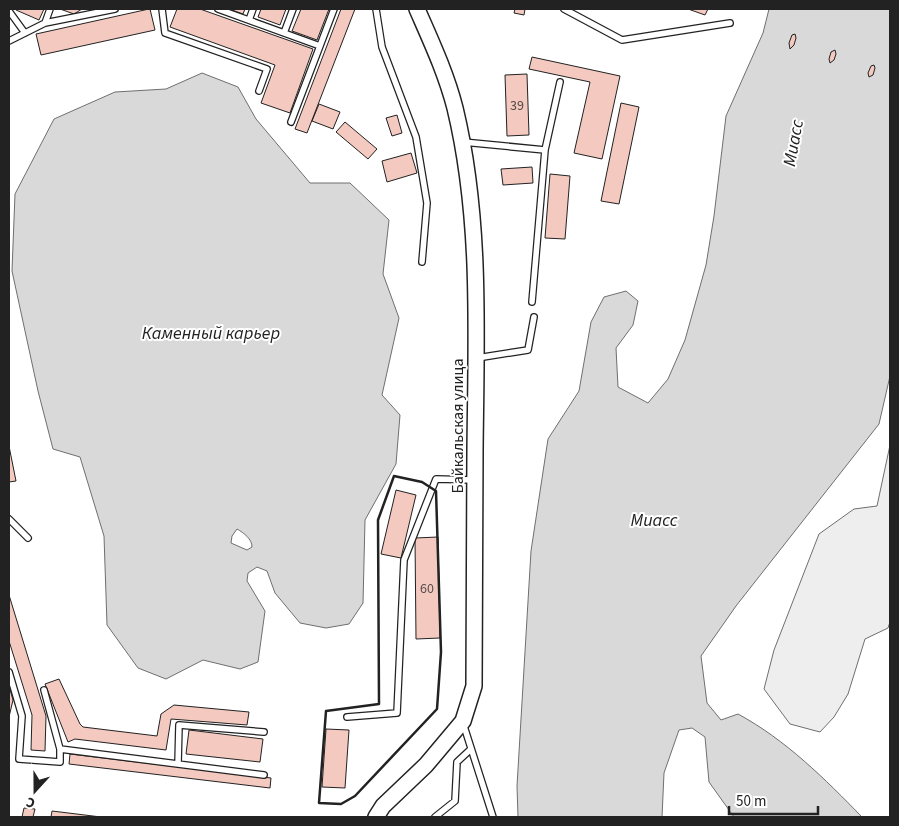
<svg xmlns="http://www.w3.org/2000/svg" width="899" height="826" viewBox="0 0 899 826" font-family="'Source Sans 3',sans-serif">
<rect width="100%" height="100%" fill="#fff"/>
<!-- green -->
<path fill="#eee" stroke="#6f6f6f" d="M 890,445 L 890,622 L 888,628 L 865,639 L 848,694 L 834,717 L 820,732 L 790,724 L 764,689 L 774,650 L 819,534 L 854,509 L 877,506 Z"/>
<!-- water -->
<path fill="#d9d9d9" stroke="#6f6f6f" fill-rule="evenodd" d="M 769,9 L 890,9 L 890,376 L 879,424 L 736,606 L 701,656 L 707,703 L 721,720 L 738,714 C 786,740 825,779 862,817 L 734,817 L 709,782 L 705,737 L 692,728 L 679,730 L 664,773 L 662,817 L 518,817 L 517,786 L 531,551 L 548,439 L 579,391 L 591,322 L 604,297 L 626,291 L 638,301 L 633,325 L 616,348 L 618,387 L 648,403 L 668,379 L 685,340 L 706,265 L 714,216 L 726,116 L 763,33 Z
M 202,73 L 238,87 L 256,119 L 310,183 L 350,183 L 389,220 L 383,274 L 399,318 L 382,395 L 400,415 L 396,464 L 365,520 L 363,603 L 349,624 L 326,628 L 300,623 L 275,593 L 267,571 L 257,567 L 248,573 L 247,581 L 265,611 L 258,662 L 240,669 L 203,660 L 166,679 L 138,668 L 107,625 L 104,536 L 80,457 L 53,449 L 38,391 L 12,271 L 15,194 L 54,119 L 115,92 L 166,89 ZM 237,529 C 244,533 252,539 252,547 L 247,550 L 231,543 L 232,536 Z"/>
<!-- building -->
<path fill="#f3c9c0" stroke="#222" d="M 16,9 L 44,9 L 39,20 L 16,10 Z
M 60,9 L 82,9 L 74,14 Z
M 149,9 L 150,9 L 155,30 L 41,55 L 36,34 Z
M 177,9 L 200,9 L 313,49 L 290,113 L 261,103 L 275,65 L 170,27 Z
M 229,9 L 245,9 L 243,14 Z
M 261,9 L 286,9 L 280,25 L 258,17 Z
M 301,9 L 329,9 L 317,40 L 292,31 Z
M 341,9 L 355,9 L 307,133 L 295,129 Z
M 515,9 L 525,9 L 524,15 L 514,13 Z
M 688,9 L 708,9 L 705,15 Z
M 795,34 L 796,38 L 794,45 L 790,49 L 789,43 L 792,35 Z
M 835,50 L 836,54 L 834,60 L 830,63 L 829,59 L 831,52 Z
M 532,57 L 620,76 L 602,159 L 574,153 L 590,82 L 529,69 Z
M 874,65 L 875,68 L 873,75 L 869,77 L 868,73 L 871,66 Z
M 527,74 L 529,135 L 507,136 L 505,75 Z
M 621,103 L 639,107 L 619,204 L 601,201 Z
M 319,104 L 340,112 L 333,129 L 312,121 Z
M 397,115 L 402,133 L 392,136 L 386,118 Z
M 345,122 L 377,149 L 368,159 L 336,132 Z
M 411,153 L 417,173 L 387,182 L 382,161 Z
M 532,167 L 533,183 L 503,185 L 501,169 Z
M 550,174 L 570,176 L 565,239 L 545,238 Z
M 9,446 L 16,481 L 9,482 Z
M 396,490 L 416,495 L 401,558 L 381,554 Z
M 438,537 L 440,638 L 416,639 L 415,538 Z
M 9,595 L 46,716 L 45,751 L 31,750 L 32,715 L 9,641 Z
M 59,679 L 80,724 L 83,727 L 157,736 L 161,714 L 174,705 L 249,712 L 247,725 L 171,719 L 166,750 L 75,739 L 68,742 L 45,684 Z
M 9,686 L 13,700 L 9,717 Z
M 326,729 L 349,730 L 345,788 L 322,787 Z
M 189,730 L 263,739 L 260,762 L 186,754 Z
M 70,754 L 271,778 L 270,788 L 69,764 Z
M 24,808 L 35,809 L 33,817 L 22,817 Z
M 52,811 L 101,817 L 51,817 Z"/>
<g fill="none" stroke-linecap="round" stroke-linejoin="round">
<defs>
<path id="lane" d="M 162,9 L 165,33 L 267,69 L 259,91
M 218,9 L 320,46
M 376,9 L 382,47 L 416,137 L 427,203 L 422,262
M 564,9 L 622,40 L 730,23
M 9,11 L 25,33
M 249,20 L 253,9
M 45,23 L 50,9
M 284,33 L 293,9
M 9,41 L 45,23 L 115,9
M 291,122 L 334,9
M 463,142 L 545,150
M 532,302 L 545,150 L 560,82
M 477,358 L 528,350 L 534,317
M 9,519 L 28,538
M 9,672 L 22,716 L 19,759 L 60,762 L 60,749 L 264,775
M 44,690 L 60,749
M 347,717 L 397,713 L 404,560 L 436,479 L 474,480
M 463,723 L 493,817
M 178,764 L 179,725 L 264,732
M 435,817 L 455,801 L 457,762 L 471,749"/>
<path id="secondary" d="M 376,817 L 383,806 L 426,765 L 463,721 L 474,686 C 475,608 474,529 475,451 C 476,337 482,220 455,108 C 446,73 431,41 417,9"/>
</defs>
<!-- lane casing -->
<use href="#lane" stroke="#222" stroke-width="8"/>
<!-- secondary casing -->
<use href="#secondary" stroke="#222" stroke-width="18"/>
<!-- lane -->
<use href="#lane" stroke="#fff" stroke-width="5.5"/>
<!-- secondary -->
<use href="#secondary" stroke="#fff" stroke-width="15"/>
<!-- wall -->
<path stroke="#222" stroke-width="2.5" d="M 394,476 L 422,482 L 436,491 L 441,652 L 437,709 L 355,796 L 341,804 L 319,803 L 326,711 L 379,704 L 378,520 Z"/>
</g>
<g text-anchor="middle" stroke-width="4" stroke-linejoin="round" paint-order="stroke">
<!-- number labels -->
<g font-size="14" fill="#564c4a">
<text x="517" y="110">39</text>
<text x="427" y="593">60</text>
</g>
<!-- street labels -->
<g font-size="16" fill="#222" stroke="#fff">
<text transform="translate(457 426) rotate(-90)" y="6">Байкальская улица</text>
</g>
<!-- water labels -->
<g font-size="18" font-style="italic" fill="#222" stroke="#fff">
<text transform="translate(793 143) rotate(-80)" y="6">Миасс</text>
<text x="211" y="339">Каменный карьер</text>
<text x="654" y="526">Миасс</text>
</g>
</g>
<!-- border -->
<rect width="899" height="826" fill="none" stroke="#222222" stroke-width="20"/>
<!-- north arrow -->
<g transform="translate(35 791) rotate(201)" stroke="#ffffff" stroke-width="4" paint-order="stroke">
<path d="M0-4L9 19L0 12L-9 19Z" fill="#222222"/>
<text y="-8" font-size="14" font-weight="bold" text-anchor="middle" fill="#222222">С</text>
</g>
<!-- scale -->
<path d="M729 806v8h89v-8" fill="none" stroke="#222222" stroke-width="2.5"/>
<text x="736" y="806" font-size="15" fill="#222222" stroke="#ffffff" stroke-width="4" paint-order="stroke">50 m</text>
</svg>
